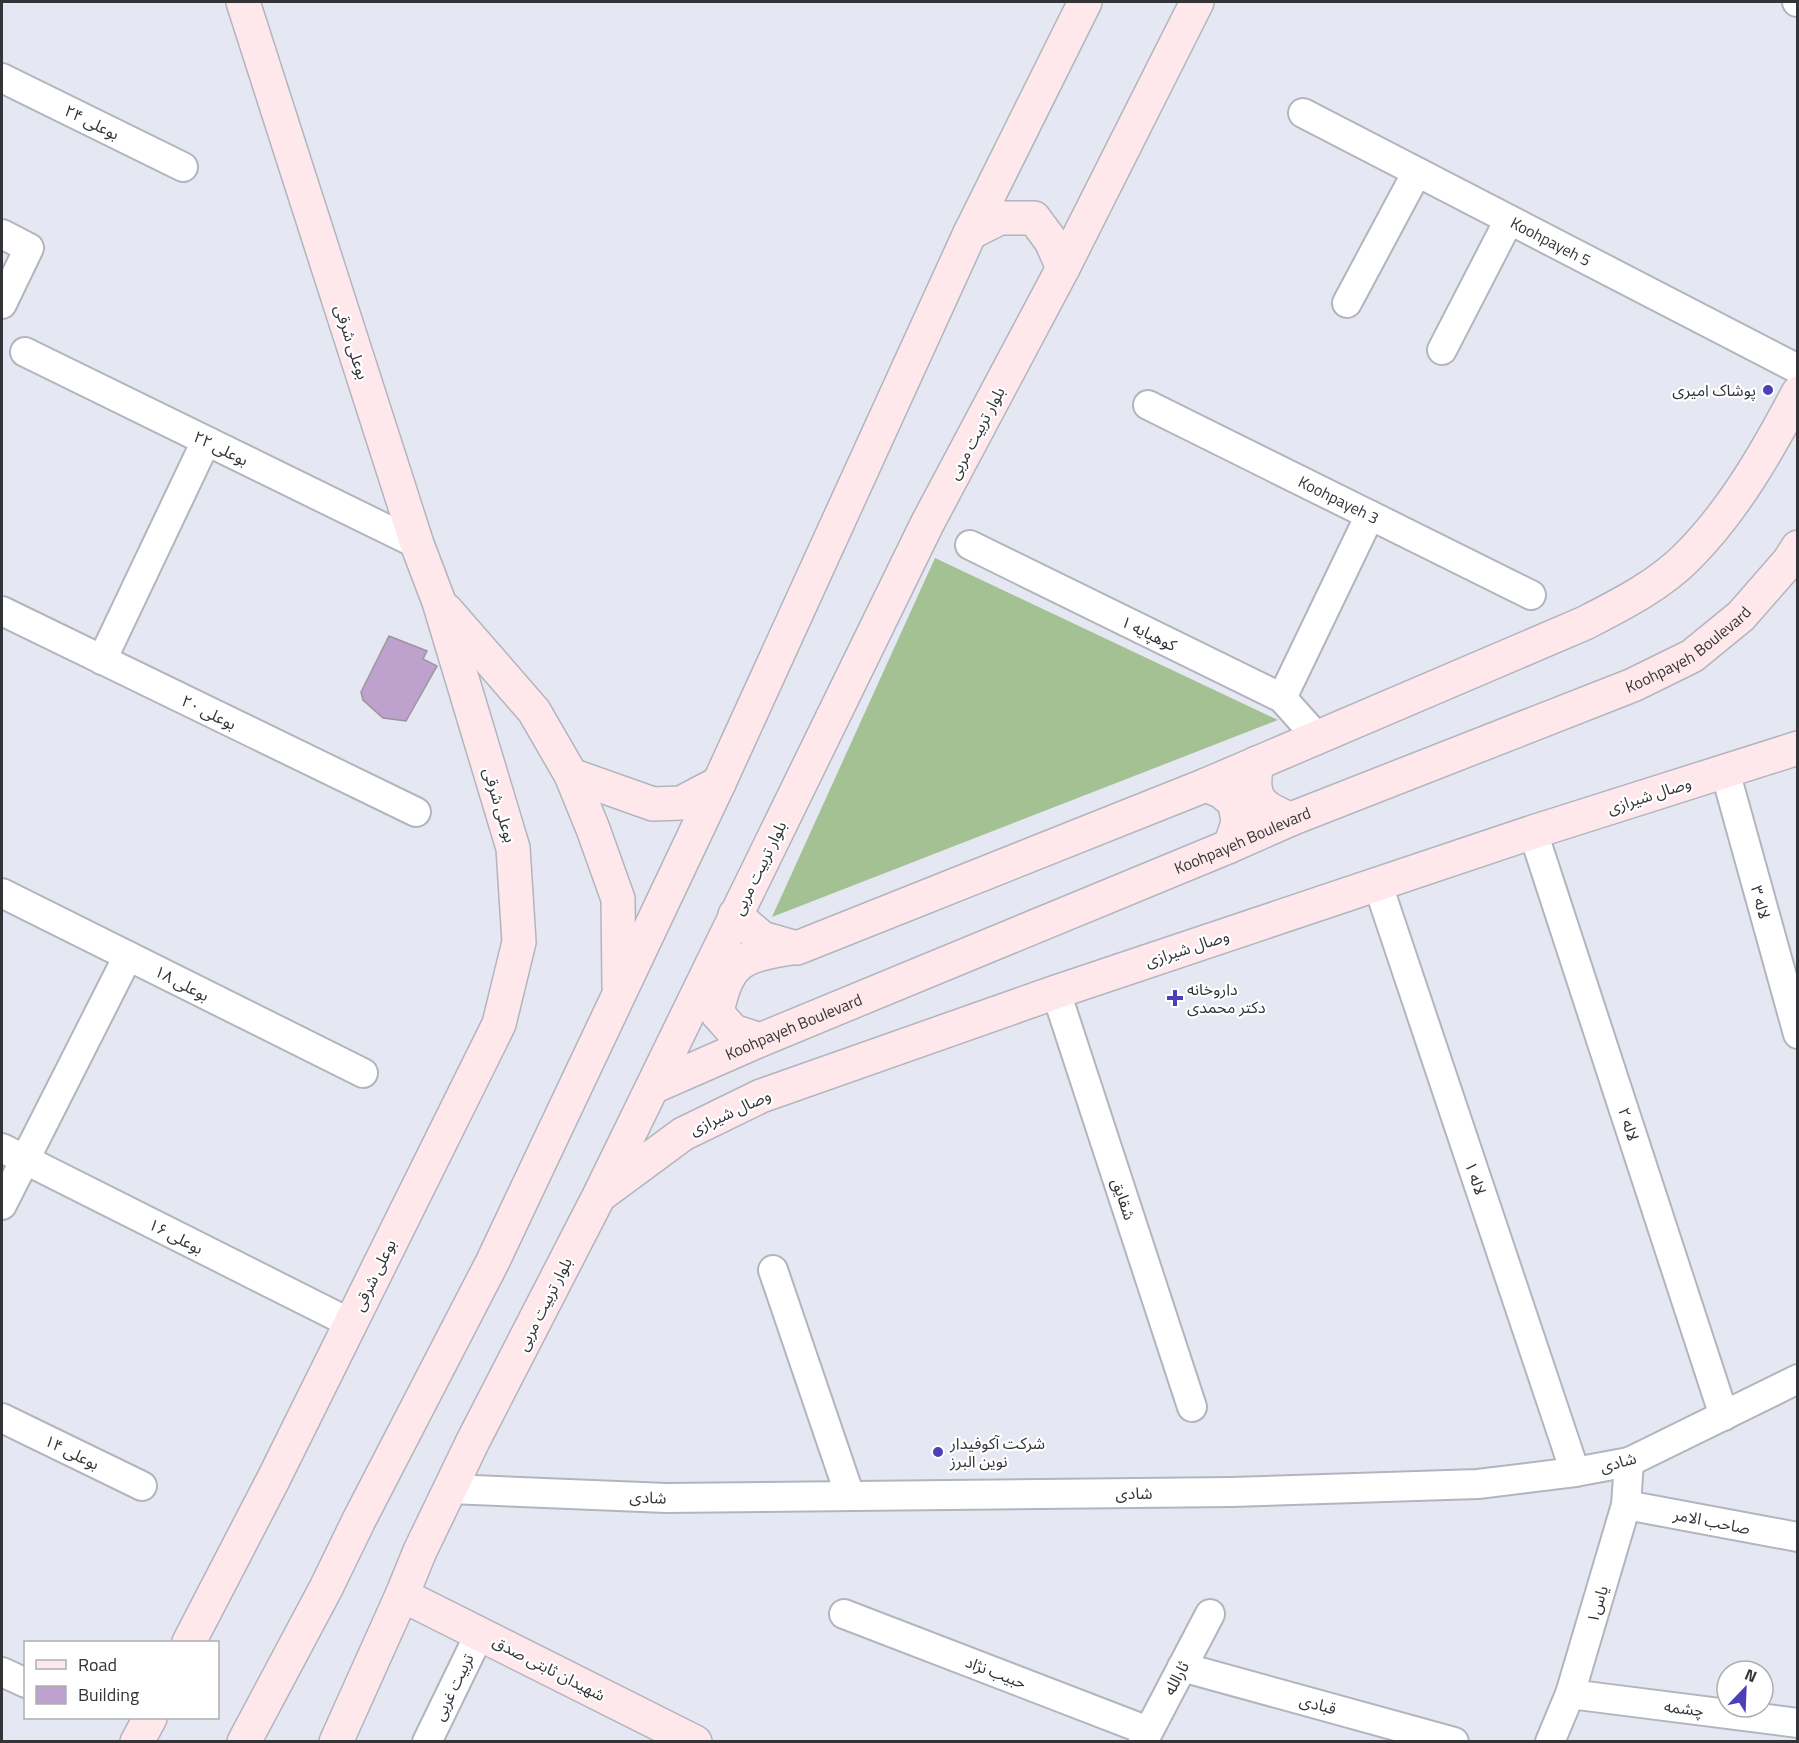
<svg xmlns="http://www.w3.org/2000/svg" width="1799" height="1743" viewBox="0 0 1799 1743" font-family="'Titillium Web','Noto Sans Arabic',sans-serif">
<rect width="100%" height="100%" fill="#e5e8f2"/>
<!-- forest -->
<path fill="#a3c193" d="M 935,558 L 1278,720 L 772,917 Z"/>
<!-- building -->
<path fill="#bfa1ce" stroke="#9b969e" stroke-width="1.5" d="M 389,636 L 427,651 L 423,659 L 437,666 L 406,721 L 383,718 L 363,700 L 361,692 Z"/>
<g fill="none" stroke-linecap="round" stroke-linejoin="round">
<defs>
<g id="street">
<path d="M 1797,2 L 1798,2"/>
<path d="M 2,78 L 183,167"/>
<path id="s1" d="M 1303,113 L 1798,369"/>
<path d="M 2,234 L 29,248 L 2,304"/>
<path d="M 1347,303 L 1417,172"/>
<path d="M 1442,350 L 1509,220"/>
<path d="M 25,352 L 417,544"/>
<path id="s2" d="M 1148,405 L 1531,595"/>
<path d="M 970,545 L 1282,698 L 1316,736"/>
<path d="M 2,611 L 416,812"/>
<path d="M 102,660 L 206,441"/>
<path d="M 1282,698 L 1370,515"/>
<path d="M 1725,771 L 1798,1034"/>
<path d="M 1533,832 L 1724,1416"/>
<path d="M 1378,885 L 1575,1472"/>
<path d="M 2,893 L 363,1073"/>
<path d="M 1056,992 L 1192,1407"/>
<path d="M 2,1148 L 350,1323"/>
<path d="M 2,1205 L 128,956"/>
<path d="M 773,1270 L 850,1496"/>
<path d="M 2,1418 L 142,1486"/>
<path d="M 450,1489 L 666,1498 L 1232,1492 L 1478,1484 L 1575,1472 L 1629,1462 L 1798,1379"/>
<path d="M 1626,1505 L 1798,1537"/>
<path d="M 844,1614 L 1148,1731"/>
<path d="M 1182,1667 L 1454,1742"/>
<path d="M 2,1672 L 26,1683"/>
<path d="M 1570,1694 L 1798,1723"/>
<path d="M 427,1742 L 480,1633"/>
<path d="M 1143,1742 L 1210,1614"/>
<path d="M 1550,1742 L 1570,1694 L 1626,1505 L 1629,1462"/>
</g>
<g id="secondary">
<path d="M 970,233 L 1000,218 L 1034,218 L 1051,241 L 1063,268"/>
<path d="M 446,610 L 534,711 L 571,775 L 593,829 L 618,899 L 619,986"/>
<path d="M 1257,763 C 1250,798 1259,807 1291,819"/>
<path d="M 571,775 L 653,804 L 681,803 L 719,783"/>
<path d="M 1206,785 L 1222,792 L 1235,803 L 1238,823 L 1230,846"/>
<path d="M 735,915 L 762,938 L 797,948 L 1206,785 L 1585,623 C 1620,605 1660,585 1688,556 C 1734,510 1768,450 1798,393"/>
<path d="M 760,1040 L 733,1031 L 717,1013 C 727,960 742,956 792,948"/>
<path id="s3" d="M 653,1087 L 760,1040 L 1230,846 L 1291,819 L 1633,685 L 1692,656 L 1741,616 L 1789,561 L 1798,547"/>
<path d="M 603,1193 L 683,1134 L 761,1096 L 1056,992 L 1533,832 L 1798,748"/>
<path d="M 402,1595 L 695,1742"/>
<path d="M 189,1642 L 273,1480 L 499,1024 L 519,942 L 513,848 L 439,602 L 417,544 L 243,2"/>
<path d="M 137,1742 L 150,1718"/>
<path d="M 244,1742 L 326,1588 L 359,1520 L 492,1263 L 719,783 L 970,233 L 1085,2"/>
<path d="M 336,1742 L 402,1595 L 420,1551 L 473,1441 L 599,1196 L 927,524 L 1063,268 L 1197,2"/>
</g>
</defs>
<!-- street casing -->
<use href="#street" stroke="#b2b5be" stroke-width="32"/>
<!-- secondary casing -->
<use href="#secondary" stroke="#b2b5be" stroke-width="36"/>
<!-- street -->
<use href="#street" stroke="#fff" stroke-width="28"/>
<!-- secondary -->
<use href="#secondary" stroke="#fee8ec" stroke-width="33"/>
</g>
<!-- markers -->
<g fill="#4b40b6" stroke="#fff" stroke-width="2">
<circle cx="1768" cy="390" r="6"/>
<path d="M1172 989h6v6h6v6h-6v6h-6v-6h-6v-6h6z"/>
<circle cx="938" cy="1452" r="6"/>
</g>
<g text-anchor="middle" stroke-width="4.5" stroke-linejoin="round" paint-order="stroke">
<!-- street labels -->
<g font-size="16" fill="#333438" stroke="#fff">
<text transform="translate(92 122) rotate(26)" y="6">بوعلی ۲۴</text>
<text dy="6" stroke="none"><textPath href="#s1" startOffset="279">Koohpayeh 5</textPath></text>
<text transform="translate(352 342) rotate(72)" y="6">بوعلی شرقی</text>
<text transform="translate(976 433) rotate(-62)" y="6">بلوار تربیت مربی</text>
<text transform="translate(221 448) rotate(26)" y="6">بوعلی ۲۲</text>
<text dy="6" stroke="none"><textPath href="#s2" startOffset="213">Koohpayeh 3</textPath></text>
<text transform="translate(1149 633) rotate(26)" y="6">کوهپایه ۱</text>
<text dy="6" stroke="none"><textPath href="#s3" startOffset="1125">Koohpayeh Boulevard</textPath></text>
<text transform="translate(209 712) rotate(26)" y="6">بوعلی ۲۰</text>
<text transform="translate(1649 795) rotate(-18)" y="6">وصال شیرازی</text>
<text transform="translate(500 805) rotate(73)" y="6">بوعلی شرقی</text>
<text dy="6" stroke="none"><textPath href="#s3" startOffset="639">Koohpayeh Boulevard</textPath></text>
<text transform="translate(759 868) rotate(-64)" y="6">بلوار تربیت مربی</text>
<text transform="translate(1761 902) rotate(75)" y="6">لاله ۳</text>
<text transform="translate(1187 948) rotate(-18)" y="6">وصال شیرازی</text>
<text transform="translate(182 983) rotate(27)" y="6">بوعلی ۱۸</text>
<text dy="6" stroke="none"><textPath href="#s3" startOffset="153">Koohpayeh Boulevard</textPath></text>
<text transform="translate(730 1112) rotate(-25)" y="6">وصال شیرازی</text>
<text transform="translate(1629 1124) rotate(72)" y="6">لاله ۲</text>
<text transform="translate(1476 1178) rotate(71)" y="6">لاله ۱</text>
<text transform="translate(1124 1199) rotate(72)" y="6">شقایق</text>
<text transform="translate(176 1236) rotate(27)" y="6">بوعلی ۱۶</text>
<text transform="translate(374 1275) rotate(-64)" y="6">بوعلی شرقی</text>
<text transform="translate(544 1304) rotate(-63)" y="6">بلوار تربیت مربی</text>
<text transform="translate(72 1452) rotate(26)" y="6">بوعلی ۱۴</text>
<text transform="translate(1618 1462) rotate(-15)" y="6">شادی</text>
<text transform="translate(1134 1493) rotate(-1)" y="6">شادی</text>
<text transform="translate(648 1497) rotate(2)" y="6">شادی</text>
<text transform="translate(1712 1521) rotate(11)" y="6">صاحب الامر</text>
<text transform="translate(1597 1604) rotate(-73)" y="6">یاس۱</text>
<text transform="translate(549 1668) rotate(27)" y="6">شهیدان ثابتی صدق</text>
<text transform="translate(996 1672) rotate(21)" y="6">حبیب نژاد</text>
<text transform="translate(1176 1678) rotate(-62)" y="6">ثارالله</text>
<text transform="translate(453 1687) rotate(-64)" y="6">تربیت غربی</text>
<text transform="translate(1318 1704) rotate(15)" y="6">قبادی</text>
<text transform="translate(1684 1708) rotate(7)" y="6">چشمه</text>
</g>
<!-- poi labels -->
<g font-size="16" fill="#333438" stroke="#fff" text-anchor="start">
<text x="1756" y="396" text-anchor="end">پوشاک امیری</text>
<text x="1187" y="995">داروخانه<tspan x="1187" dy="18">دکتر محمدی</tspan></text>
<text x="950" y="1449">شرکت آکوفیدار<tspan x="950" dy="18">نوین البرز</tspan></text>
</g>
</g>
<!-- border -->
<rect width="1799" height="1743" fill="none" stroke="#333438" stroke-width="6"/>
<!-- legend -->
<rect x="24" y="1641" width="195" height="78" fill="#ffffff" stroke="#adaeaf" stroke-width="1.5"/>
<rect x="36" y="1660" width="30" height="9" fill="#fee8ec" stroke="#adaeaf" stroke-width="1.5"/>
<text x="78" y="1671" font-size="18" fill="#333438">Road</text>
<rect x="36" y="1686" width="30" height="18" fill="#bfa1ce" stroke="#adaeaf" stroke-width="1.5"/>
<text x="78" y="1701" font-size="18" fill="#333438">Building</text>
<!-- north arrow -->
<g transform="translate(1745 1689) rotate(23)"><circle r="28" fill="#ffffff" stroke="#adaeaf" stroke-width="1.5"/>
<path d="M0-4.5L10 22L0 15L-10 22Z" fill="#4b40b6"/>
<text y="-9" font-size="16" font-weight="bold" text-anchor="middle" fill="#333438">N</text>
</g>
</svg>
